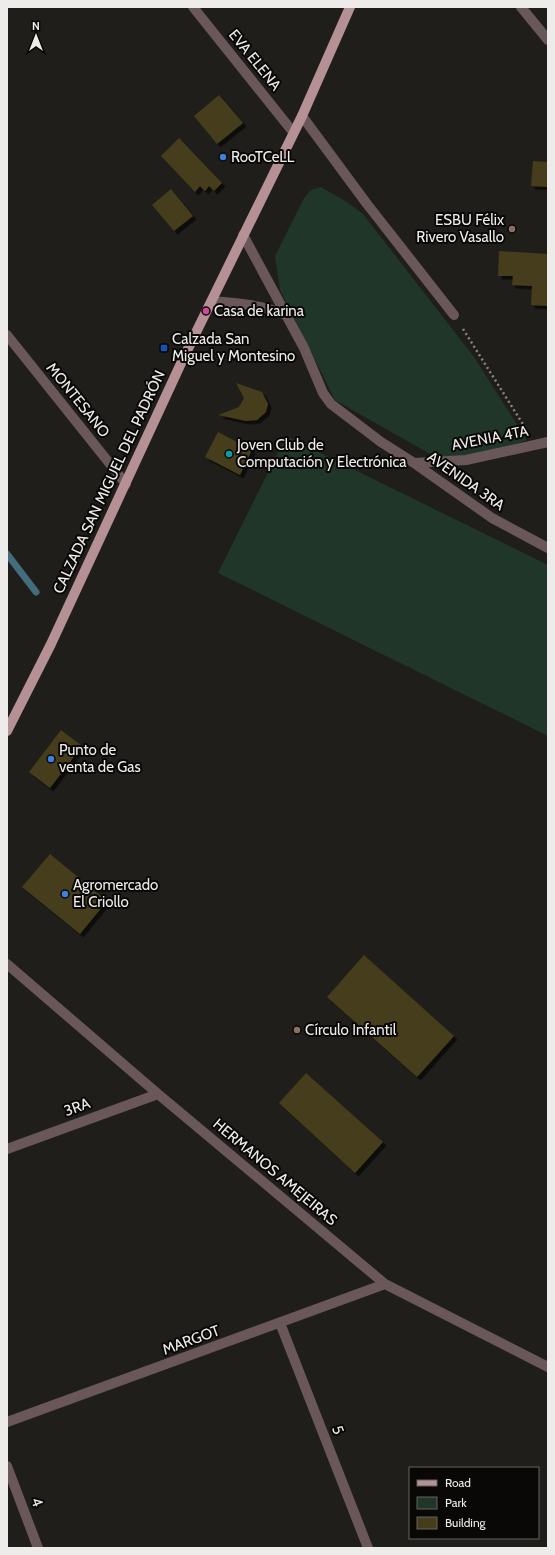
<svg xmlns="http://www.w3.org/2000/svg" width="555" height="1555" viewBox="0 0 555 1555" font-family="Cabin,sans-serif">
<defs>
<filter id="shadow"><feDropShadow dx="3.5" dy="3.5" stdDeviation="0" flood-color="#0009"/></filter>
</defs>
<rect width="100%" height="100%" fill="#1f1e1b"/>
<!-- green -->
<path fill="#203628" d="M 321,187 L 347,202 L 363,214 L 474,357 L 527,440 L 469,461 L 437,458 L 335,400 L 280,290 L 275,256 L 304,198 L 311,190 Z
M 286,436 L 548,565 L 548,736 L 218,573 Z"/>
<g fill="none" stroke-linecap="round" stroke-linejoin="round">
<!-- stream -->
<path stroke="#436c7d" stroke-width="7" d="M 7,554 L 36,592"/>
</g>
<!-- building -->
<path fill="#453d1a" filter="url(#shadow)" d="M 219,95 L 243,123 L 217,144 L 194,116 Z
M 179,138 L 222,183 L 214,191 L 209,186 L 205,191 L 200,186 L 195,192 L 161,156 Z
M 533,161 L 548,162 L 548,187 L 531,186 Z
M 171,189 L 193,216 L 174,231 L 152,205 Z
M 499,251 L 548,254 L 548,306 L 531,305 L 532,286 L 512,285 L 513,276 L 498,276 Z
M 236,383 L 262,392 L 268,404 L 266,412 L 257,420 L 246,421 L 218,415 L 239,407 L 244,398 Z
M 218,432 L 252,450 L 240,475 L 205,457 Z
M 61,730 L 82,746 L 50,788 L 29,772 Z
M 50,854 L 107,901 L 80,934 L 22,887 Z
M 364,955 L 454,1036 L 417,1077 L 327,997 Z
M 306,1073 L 383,1142 L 355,1173 L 279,1103 Z"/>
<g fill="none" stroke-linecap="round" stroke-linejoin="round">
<!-- path -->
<path stroke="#868582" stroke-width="2.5" stroke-dasharray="2 3" stroke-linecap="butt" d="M 463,329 L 526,429"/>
<!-- minor -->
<path stroke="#695759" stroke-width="10" d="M 193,7 L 293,132
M 521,7 L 548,40
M 302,116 L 367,204 L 454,315
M 243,235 L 304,348 L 323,393 L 331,404 L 381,442 L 414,463 L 492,518 L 548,548
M 212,301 C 238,303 262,305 286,315
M 7,335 L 126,484
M 414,463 L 466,460 L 548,442
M 7,964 L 158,1094 L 385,1284 L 548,1367
M 7,1149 L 158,1094
M 280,1323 L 368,1548
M 7,1422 L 385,1284
M 7,1466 L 38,1548"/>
<!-- major -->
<path stroke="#b59095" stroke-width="10" d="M 7,731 L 51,644 L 183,359 L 302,116 L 350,7"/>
</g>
<!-- markers -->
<g fill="#3f7fe0" stroke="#090807" stroke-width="1.5">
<circle cx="223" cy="157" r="4"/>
<circle cx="51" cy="759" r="4"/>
<circle cx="65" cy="894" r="4"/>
</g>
<g fill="#8d6e63" stroke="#090807" stroke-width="1.5">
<circle cx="512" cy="229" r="4"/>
<circle cx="297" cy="1030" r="4"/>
</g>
<circle fill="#d1479c" stroke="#090807" stroke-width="1.5" cx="206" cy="311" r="4"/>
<rect fill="#1a4fb4" stroke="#090807" stroke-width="1.5" x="160" y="344" width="8" height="8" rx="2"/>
<circle fill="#0f9aa8" stroke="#090807" stroke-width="1.5" cx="229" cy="454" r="4"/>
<g text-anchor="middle" stroke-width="4" stroke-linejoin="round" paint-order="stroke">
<!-- street labels -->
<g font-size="15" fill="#edecea" stroke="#090807">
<text transform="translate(255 60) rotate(51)" y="5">EVA ELENA</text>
<text transform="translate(78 400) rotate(51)" y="5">MONTESANO</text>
<text transform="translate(490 438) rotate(-11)" y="5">AVENIA 4TA</text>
<text transform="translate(466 481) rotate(35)" y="5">AVENIDA 3RA</text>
<text transform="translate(109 482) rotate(-65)" y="5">CALZADA SAN MIGUEL DEL PADRÓN</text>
<text transform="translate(77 1107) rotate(-20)" y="5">3RA</text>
<text transform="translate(275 1172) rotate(40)" y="5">HERMANOS AMEJEIRAS</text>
<text transform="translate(191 1340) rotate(-20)" y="5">MARGOT</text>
<text transform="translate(338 1430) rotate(68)" y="5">5</text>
<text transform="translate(37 1502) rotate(69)" y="5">4</text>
</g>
<!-- poi labels -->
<g font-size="15" fill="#edecea" stroke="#090807" text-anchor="start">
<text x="231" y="162">RooTCeLL</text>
<text x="504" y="225" text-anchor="end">ESBU Félix<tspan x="504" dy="17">Rivero Vasallo</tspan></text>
<text x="214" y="316">Casa de karina</text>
<text x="172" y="344">Calzada San<tspan x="172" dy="17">Miguel y Montesino</tspan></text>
<text x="237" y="450">Joven Club de<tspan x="237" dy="17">Computación y Electrónica</tspan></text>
<text x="59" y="755">Punto de<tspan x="59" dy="17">venta de Gas</tspan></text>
<text x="73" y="890">Agromercado<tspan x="73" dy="17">El Criollo</tspan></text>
<text x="305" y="1035">Círculo Infantil</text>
</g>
</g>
<!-- border -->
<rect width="555" height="1555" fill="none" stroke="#edecea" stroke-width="16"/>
<!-- legend -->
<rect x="409" y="1467" width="130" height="72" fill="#090807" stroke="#646362"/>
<rect x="417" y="1480" width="20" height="6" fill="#b59095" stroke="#646362"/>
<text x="445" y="1487" font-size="12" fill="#edecea">Road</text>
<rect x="417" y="1497" width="20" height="12" fill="#203628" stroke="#646362"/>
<text x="445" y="1507" font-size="12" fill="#edecea">Park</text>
<rect x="417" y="1517" width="20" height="12" fill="#453d1a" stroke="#646362"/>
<text x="445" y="1527" font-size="12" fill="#edecea">Building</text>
<!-- north arrow -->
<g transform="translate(36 36)" stroke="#090807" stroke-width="3" paint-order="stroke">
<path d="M0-3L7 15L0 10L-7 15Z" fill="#edecea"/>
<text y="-6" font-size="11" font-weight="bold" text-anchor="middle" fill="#edecea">N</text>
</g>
</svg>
